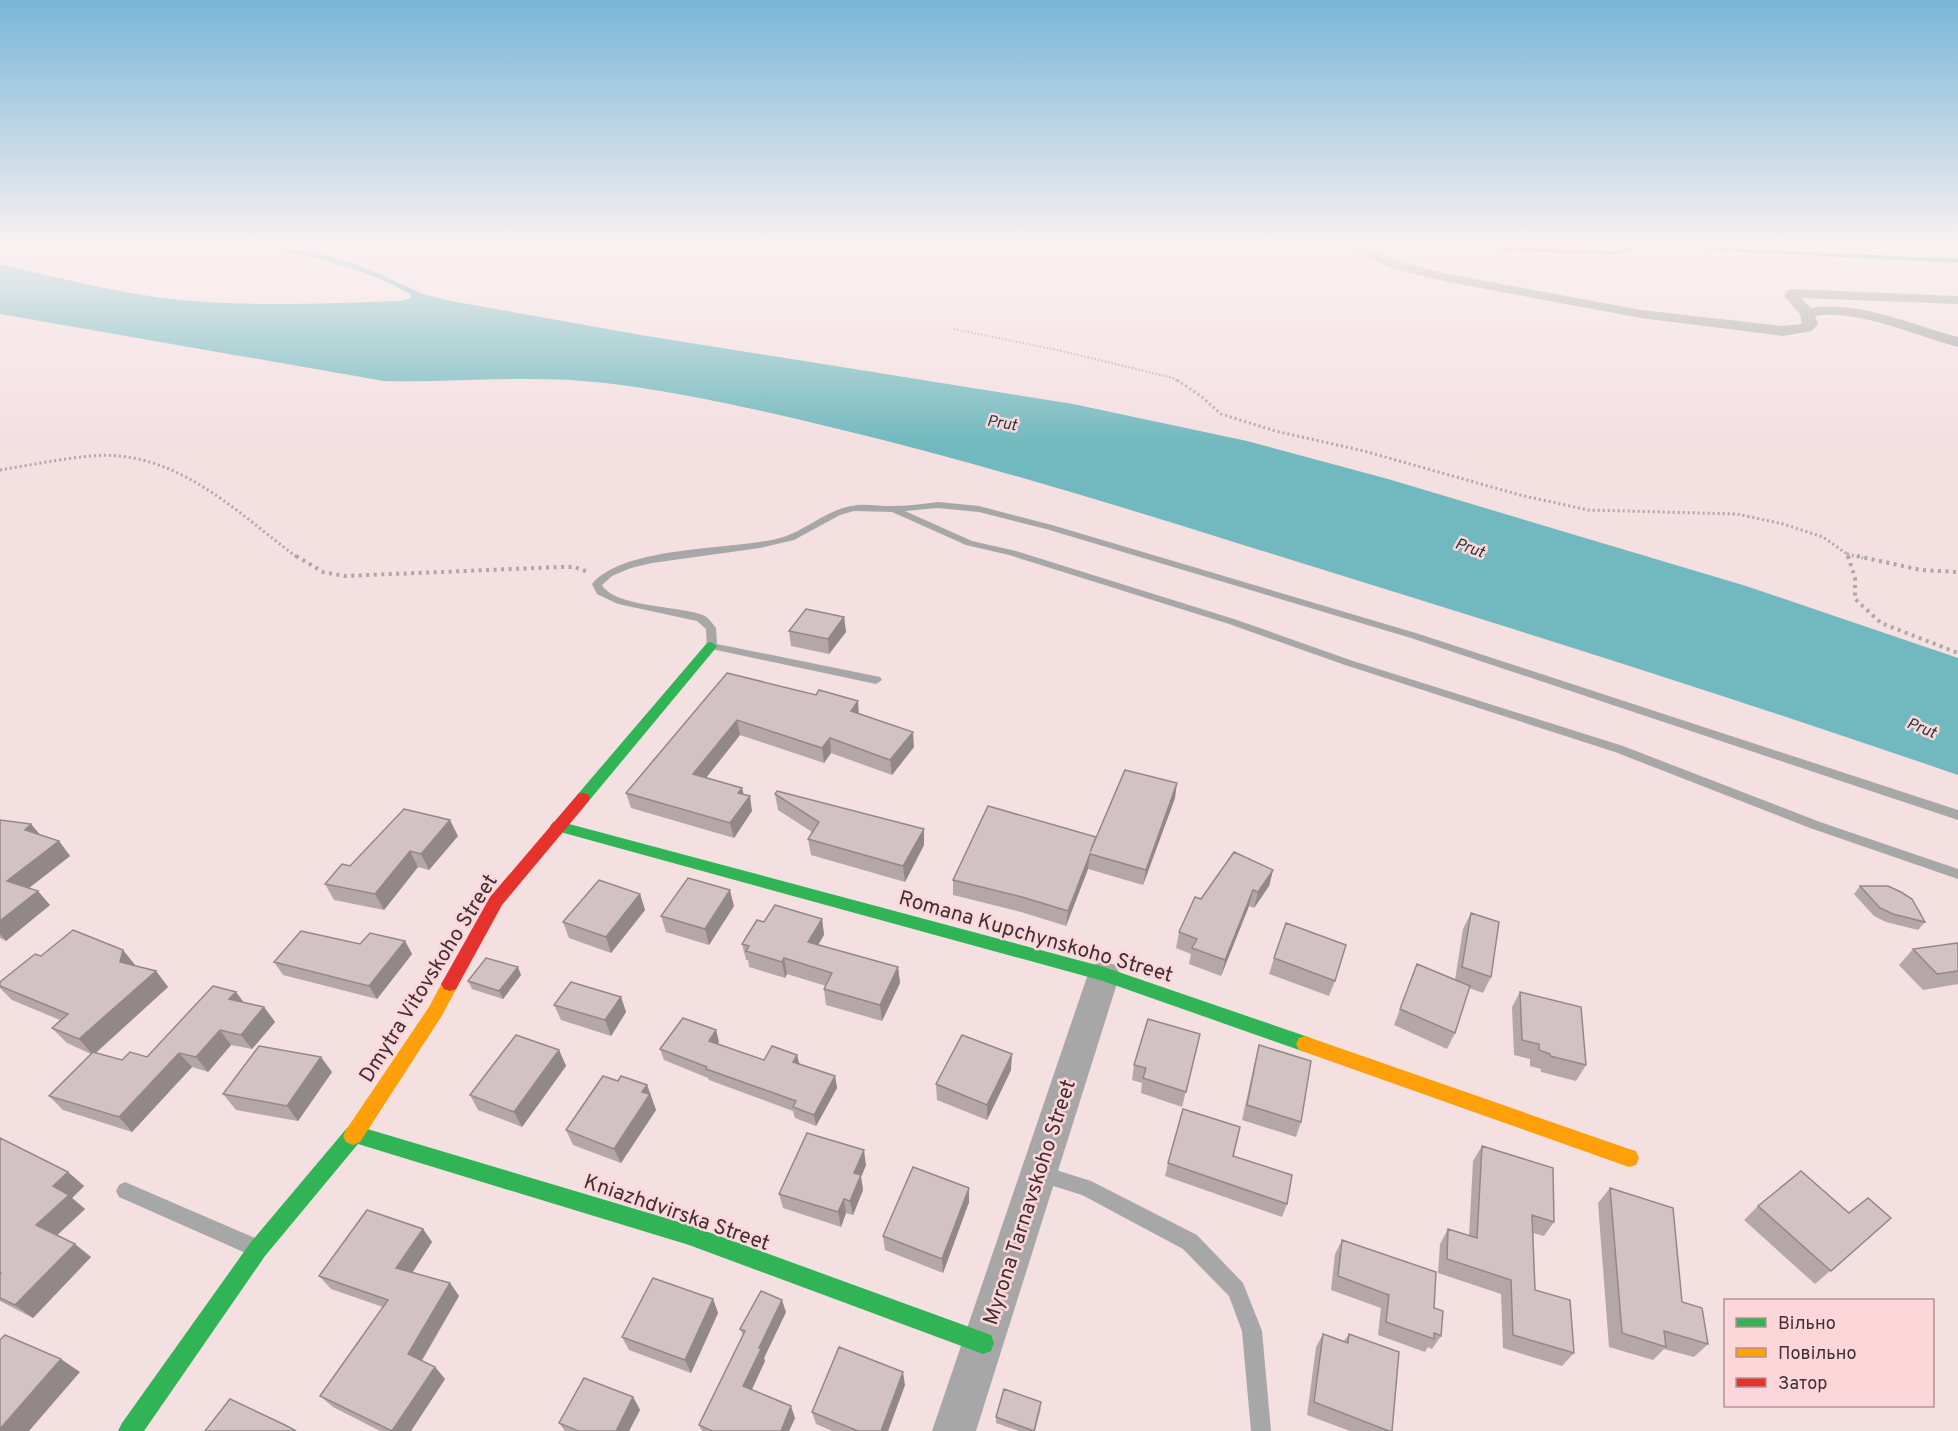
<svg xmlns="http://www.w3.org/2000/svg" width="1958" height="1431" viewBox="0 0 1958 1431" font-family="Overpass,sans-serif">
<rect width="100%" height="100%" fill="#f4dfe1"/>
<!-- water -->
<path fill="#71b9be" d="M 221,243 L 259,243 L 323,254 L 359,265 L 423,294 L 451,301 L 641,335 L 1073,404 L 1247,441 L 1388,479 L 1746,586 L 1958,658 L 1958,775 C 1720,693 1480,618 1240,544 C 1104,501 968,460 830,427 C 755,409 681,392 605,383 C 531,374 458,383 384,381 L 0,314 L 0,264 C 68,280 136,298 207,302 C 271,306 336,303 400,301 L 411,298 L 410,294 C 354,261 285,251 221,243 Z"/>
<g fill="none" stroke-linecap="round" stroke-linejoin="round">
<!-- path-far2 -->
<path stroke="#ada8a8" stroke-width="2" stroke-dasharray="1.5 2" stroke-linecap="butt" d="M 954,329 L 1062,351 L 1173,378 L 1179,382"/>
<!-- path-far1 -->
<path stroke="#ada8a8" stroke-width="3" stroke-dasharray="2 3" stroke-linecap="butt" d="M 1177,380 L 1202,397 L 1221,414 L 1275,431 L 1364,451 L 1520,495 L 1588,510 L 1737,514 L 1783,524 L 1823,537 L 1847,554 L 1848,558
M 0,470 C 30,465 60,459 90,456 C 175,448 235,511 298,558
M 1847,554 L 1863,558"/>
<!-- path -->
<path stroke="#ada8a8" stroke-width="4" stroke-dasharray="3 4.5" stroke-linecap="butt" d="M 296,556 L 323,572 L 344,576 L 560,567 L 574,567 L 588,572
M 1848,556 L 1855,578 L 1855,599 L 1881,623 L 1958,653
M 1857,556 L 1921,570 L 1958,572"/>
<!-- lane -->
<path fill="#a8a7a7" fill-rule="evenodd" d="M 938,502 L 979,506 L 1052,525 L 1419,634 L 1958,810 L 1958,820 L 1411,638 L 1046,529 L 979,512 L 938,508 L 905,511 L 972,541 L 1016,551 L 1237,620 L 1353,661 L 1623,746 L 1820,822 L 1958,869 L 1958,879 L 1810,828 L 1615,752 L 1345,665 L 1229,624 L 1009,555 L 966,545 L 892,512 L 854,511 L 840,515 L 794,540 L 760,548 L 652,563 L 631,568 L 612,576 L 602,585 C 614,607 680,606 703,615 C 708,617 713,624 716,628 L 717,644 L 880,677 L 882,680 L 876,684 L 707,648 L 706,629 L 697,621 L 618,604 L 597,594 L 592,584 C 624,546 728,550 776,539 C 803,533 824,511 851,506 C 864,503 879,506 892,506 C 907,506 923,504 938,502 Z
M 1040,1165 L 1091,1181 L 1197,1235 L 1243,1283 L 1262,1331 L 1271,1431 L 1251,1431 L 1242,1331 L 1229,1296 L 1183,1249 L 1082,1195 L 1034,1180 L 1031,1174 L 1034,1168 Z
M 125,1182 L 255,1238 L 257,1245 L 255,1252 L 248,1254 L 119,1197 L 116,1191 L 119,1185 Z"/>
<!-- street -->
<path fill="#a8a7a7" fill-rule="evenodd" d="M 1333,243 L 1352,243 L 1404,263 L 1448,274 L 1641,310 L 1783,326 L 1802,324 L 1800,314 L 1784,296 L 1788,290 L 1793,289 L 1958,296 L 1958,304 L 1801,298 L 1811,308 C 1859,300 1912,325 1958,337 L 1958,347 C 1916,336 1858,309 1815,316 L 1818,324 L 1812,331 L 1783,336 L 1641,318 L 1448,282 L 1394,269 Z
M 1104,961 L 1115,965 L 1120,974 L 976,1431 L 932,1431 L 1088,974 L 1093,965 Z"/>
<!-- fast -->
<path fill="#30b455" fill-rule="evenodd" d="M 1644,244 L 1958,259 L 1958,263 L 1664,248 L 1644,248 L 1612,255 L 1586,254 L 1582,252 L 1586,250 L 1612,251 Z
M 711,642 L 717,646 L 715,649 L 588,802 L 578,802 L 576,798 L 578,794 L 707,643 Z
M 558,821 L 1104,967 L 1311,1038 L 1314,1044 L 1311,1050 L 1305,1052 L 1103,981 L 553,830 L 550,826 L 553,822 Z
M 354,1125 L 689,1225 L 983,1332 L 991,1335 L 994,1343 L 991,1351 L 983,1354 L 689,1245 L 358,1144 L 265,1256 L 144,1431 L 118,1431 L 122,1423 L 251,1242 L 347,1128 Z"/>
<!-- slow -->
<path fill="#ff9f0a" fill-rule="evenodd" d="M 450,977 L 456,979 L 459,984 L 441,1017 L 360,1142 L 353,1145 L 346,1142 L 343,1136 L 346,1130 L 429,1007 L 444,979 Z
M 1305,1036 L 1629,1149 L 1636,1151 L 1639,1158 L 1636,1165 L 1629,1167 L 1299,1050 L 1296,1044 L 1299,1038 Z"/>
<!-- jam -->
<path fill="#e5322d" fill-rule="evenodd" d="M 1364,243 L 1425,243 L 1586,250 L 1590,252 L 1586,254 Z
M 583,793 L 588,794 L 590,798 L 588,802 L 502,905 L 456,989 L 450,991 L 444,989 L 441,984 L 444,979 L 490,897 L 578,794 Z"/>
</g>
<!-- wall -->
<path fill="#b5a7a8" d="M 844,617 L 846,632 L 829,654 L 791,646 L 789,631 Z
M 727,673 L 859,714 L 914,747 L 892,775 L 831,753 L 824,763 L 740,735 L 706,778 L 742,788 L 744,795 L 752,811 L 734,838 L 631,808 L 626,793 Z
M 775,794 L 924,845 L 905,882 L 811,855 L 808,839 L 812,832 L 778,810 Z
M 1175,798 L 1143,885 L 1088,869 L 1066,926 L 1021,912 L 953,895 L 953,880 L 1096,837 Z
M 0,820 L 59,841 L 70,856 L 29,888 L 50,905 L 6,941 L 0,938 Z
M 458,836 L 429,870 L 418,867 L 384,910 L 334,900 L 325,884 L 350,866 Z
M 1273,870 L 1269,886 L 1254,908 L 1249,906 L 1221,976 L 1189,964 L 1191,954 L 1176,948 L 1179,932 Z
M 1860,886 L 1925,922 L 1918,930 L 1886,922 L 1874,916 L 1854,894 Z
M 640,894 L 645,910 L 611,953 L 569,938 L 563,922 Z
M 734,906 L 709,945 L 666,932 L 661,916 Z
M 1471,913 L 1491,977 L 1483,993 L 1469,988 L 1455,1033 L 1447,1049 L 1394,1025 L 1417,964 L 1455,980 L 1463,929 Z
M 822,919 L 824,935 L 818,945 L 898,967 L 900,983 L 882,1021 L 826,1005 L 824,989 L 826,986 L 787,974 L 785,978 L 749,967 L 748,960 L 746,960 L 742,944 L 764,922 Z
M 405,941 L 412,954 L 377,999 L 283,975 L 274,962 Z
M 1958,944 L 1958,984 L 1923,990 L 1899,965 L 1913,949 Z
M 41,956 L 136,966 L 156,971 L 168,987 L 96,1053 L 122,1060 L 147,1057 L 236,992 L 244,1003 L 264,1007 L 275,1022 L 252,1049 L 231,1045 L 208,1072 L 192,1067 L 132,1132 L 63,1110 L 49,1096 L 91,1054 L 67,1043 L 52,1028 L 60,1020 L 12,1000 L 0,988 L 0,982 Z
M 1274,958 L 1335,981 L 1329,996 L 1269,974 Z
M 521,975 L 503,999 L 472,989 L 468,981 Z
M 1520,992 L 1586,1065 L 1576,1081 L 1541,1072 L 1541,1069 L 1530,1066 L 1530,1059 L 1514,1055 L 1512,1007 Z
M 621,997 L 626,1012 L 611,1036 L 561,1020 L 554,1005 Z
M 716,1030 L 719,1042 L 717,1044 L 764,1060 L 797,1055 L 799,1064 L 835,1076 L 837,1088 L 816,1126 L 795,1118 L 793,1111 L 709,1080 L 708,1078 L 664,1060 L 660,1049 Z
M 1200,1034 L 1182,1107 L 1141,1093 L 1142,1083 L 1132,1080 L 1134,1065 Z
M 1259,1045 L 1301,1122 L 1296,1137 L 1242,1120 L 1255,1061 Z
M 559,1050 L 566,1066 L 522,1127 L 478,1110 L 470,1095 Z
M 1011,1070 L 987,1120 L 937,1100 L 936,1084 Z
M 332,1072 L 298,1121 L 236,1110 L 223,1094 Z
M 618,1081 L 647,1085 L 656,1110 L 621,1163 L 573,1145 L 566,1130 Z
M 0,1138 L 68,1172 L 84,1186 L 72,1198 L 85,1209 L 57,1235 L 91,1257 L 33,1318 L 0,1301 Z
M 1482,1146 L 1554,1222 L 1544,1236 L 1533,1233 L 1535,1290 L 1574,1353 L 1562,1366 L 1503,1348 L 1501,1294 L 1438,1273 L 1440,1244 L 1448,1229 L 1469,1236 L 1473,1161 Z
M 1233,1156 L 1287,1204 L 1282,1217 L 1165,1176 L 1168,1163 Z
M 866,1165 L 861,1177 L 863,1190 L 853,1215 L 846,1213 L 841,1227 L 783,1208 L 779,1194 Z
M 1610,1188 L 1708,1344 L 1694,1357 L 1664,1349 L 1653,1360 L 1609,1347 L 1598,1203 Z
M 969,1202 L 943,1273 L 885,1250 L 883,1236 Z
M 1758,1206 L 1849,1213 L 1891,1218 L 1815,1284 L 1744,1220 Z
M 423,1229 L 432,1242 L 412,1272 L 450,1283 L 459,1296 L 422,1361 L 435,1367 L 445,1379 L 411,1431 L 380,1431 L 333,1407 L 320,1396 L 383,1307 L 331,1289 L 319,1276 Z
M 1342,1240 L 1434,1308 L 1441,1336 L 1432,1349 L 1428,1347 L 1425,1352 L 1378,1335 L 1381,1308 L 1331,1290 L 1335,1254 Z
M 713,1299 L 718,1313 L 691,1373 L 629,1350 L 622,1337 Z
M 786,1312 L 764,1358 L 765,1361 L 751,1390 L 795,1418 L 789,1431 L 702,1431 L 699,1425 L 743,1335 L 740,1329 Z
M 1323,1334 L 1344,1341 L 1349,1334 L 1392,1431 L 1350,1431 L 1307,1415 L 1316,1347 Z
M 905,1385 L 888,1431 L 832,1431 L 816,1424 L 812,1412 Z
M 633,1397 L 640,1410 L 629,1431 L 565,1431 L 559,1423 Z
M 1041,1408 L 1035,1431 L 1019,1431 L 996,1423 L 996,1417 Z"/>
<!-- shaded-wall -->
<path fill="#938888" d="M 844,617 L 846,632 L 829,654 L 828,639 Z
M 858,701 L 859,716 L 851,711 Z
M 737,720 L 740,735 L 697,789 L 693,774 Z
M 913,732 L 914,747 L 892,775 L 890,760 Z
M 830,738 L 831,753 L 824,763 L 822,748 Z
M 1177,783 L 1175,798 L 1143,885 L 1146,870 Z
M 742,788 L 745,803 L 750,796 L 752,811 L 734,838 L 730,823 L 738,793 Z
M 450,820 L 458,836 L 429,870 L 421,854 Z
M 31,824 L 43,838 L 25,830 Z
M 924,829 L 924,845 L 905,882 L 903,866 Z
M 59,841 L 70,856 L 20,895 L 7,881 Z
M 410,851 L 418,867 L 384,910 L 375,894 Z
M 1090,854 L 1088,869 L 1066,926 L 1068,911 Z
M 1273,870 L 1269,886 L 1254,908 L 1258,892 Z
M 730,890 L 734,906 L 709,945 L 705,929 Z
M 1253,890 L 1249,906 L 1221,976 L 1225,960 Z
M 38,891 L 50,905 L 6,941 L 0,934 L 0,921 Z
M 640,894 L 645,910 L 611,953 L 606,937 Z
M 822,919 L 824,935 L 810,958 L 808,942 Z
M 405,941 L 412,954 L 377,999 L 369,986 Z
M 123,950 L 136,966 L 133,978 L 120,962 Z
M 784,958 L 787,974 L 785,978 L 782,962 Z
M 518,967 L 521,975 L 503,999 L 499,991 Z
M 898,967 L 900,983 L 882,1021 L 880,1005 Z
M 156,971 L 168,987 L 93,1055 L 79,1039 Z
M 236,992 L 247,1007 L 229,999 Z
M 621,997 L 626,1012 L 611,1036 L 605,1020 Z
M 264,1007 L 275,1022 L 252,1049 L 241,1035 Z
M 220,1030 L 231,1045 L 208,1072 L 196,1057 Z
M 716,1030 L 719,1042 L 712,1052 L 709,1041 Z
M 559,1050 L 566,1066 L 522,1127 L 514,1112 Z
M 179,1053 L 192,1067 L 132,1132 L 119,1117 Z
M 1012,1054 L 1011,1070 L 987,1120 L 987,1105 Z
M 797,1055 L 800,1066 L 793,1062 Z
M 321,1057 L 332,1072 L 298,1121 L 287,1106 Z
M 835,1076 L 837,1088 L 816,1126 L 814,1115 Z
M 647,1085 L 656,1110 L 621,1163 L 614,1149 L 642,1092 Z
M 864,1150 L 866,1165 L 861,1177 L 863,1190 L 853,1215 L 850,1201 L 854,1173 Z
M 68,1172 L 84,1186 L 72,1198 L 85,1209 L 53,1239 L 36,1225 L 53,1186 Z
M 969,1188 L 969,1202 L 943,1273 L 942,1259 Z
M 844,1199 L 846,1213 L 841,1227 L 838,1212 Z
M 423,1229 L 432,1242 L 407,1281 L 396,1268 Z
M 75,1244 L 91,1257 L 33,1318 L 15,1305 Z
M 450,1283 L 459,1296 L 418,1366 L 408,1354 Z
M 713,1299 L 718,1313 L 691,1373 L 685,1360 Z
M 782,1300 L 786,1312 L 764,1358 L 765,1361 L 748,1398 L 743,1386 L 759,1348 Z
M 61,1359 L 80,1372 L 29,1431 L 0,1431 L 0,1429 Z
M 435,1367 L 445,1379 L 411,1431 L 392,1431 Z
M 903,1372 L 905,1385 L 888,1431 L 881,1431 Z
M 633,1397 L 640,1410 L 629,1431 L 616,1431 Z
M 791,1406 L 795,1418 L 789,1431 L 781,1431 Z"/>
<!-- building -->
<path fill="#d2c2c3" stroke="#938888" stroke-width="1.5" d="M 806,609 L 844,617 L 828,639 L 789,631 Z
M 727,673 L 816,695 L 819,690 L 858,701 L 851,711 L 913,732 L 890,760 L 830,738 L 822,748 L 737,720 L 693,774 L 742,788 L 738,793 L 750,796 L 730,823 L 626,793 Z
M 1125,770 L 1177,783 L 1146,870 L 1090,854 L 1068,911 L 1022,897 L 953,880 L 988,806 L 1096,837 L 1090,852 Z
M 777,791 L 924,829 L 903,866 L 808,839 L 819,822 L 775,794 Z
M 404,809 L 450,820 L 421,854 L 410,851 L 375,894 L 325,884 L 342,864 L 350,866 Z
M 0,820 L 31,824 L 25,830 L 59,841 L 7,881 L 38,891 L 0,921 Z
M 1234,852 L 1273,870 L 1258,892 L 1253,890 L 1225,960 L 1192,948 L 1197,939 L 1179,932 L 1195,897 L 1201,899 Z
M 688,878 L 730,890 L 705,929 L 661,916 Z
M 599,880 L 640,894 L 606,937 L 563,922 Z
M 1860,886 L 1888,886 L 1901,892 L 1912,899 L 1925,922 L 1893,914 L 1880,908 Z
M 775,905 L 822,919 L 808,942 L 898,967 L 880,1005 L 824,989 L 832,973 L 784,958 L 782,962 L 746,951 L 749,946 L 742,944 L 757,920 L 764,922 Z
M 1471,913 L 1499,922 L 1491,977 L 1462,967 Z
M 1286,923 L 1346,945 L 1335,981 L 1274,958 Z
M 73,930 L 123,950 L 120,962 L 156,971 L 79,1039 L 52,1028 L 68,1014 L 0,986 L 0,982 L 35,954 L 41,956 Z
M 301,931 L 360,944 L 370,933 L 405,941 L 369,986 L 274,962 Z
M 1957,943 L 1958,944 L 1958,971 L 1937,974 L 1913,949 Z
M 486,958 L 518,967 L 499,991 L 468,981 Z
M 1417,964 L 1470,986 L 1455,1033 L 1400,1009 Z
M 571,982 L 621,997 L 605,1020 L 554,1005 Z
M 213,986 L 236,992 L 229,999 L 264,1007 L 241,1035 L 220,1030 L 196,1057 L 179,1053 L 119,1117 L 49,1096 L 93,1052 L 122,1060 L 130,1052 L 147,1057 Z
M 1520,992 L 1581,1007 L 1586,1065 L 1550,1056 L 1550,1054 L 1539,1050 L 1539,1044 L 1522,1040 Z
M 683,1018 L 716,1030 L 709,1041 L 764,1060 L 772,1046 L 797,1055 L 793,1062 L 835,1076 L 814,1115 L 793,1107 L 796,1101 L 706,1069 L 707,1067 L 660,1049 Z
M 1148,1019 L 1200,1034 L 1186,1092 L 1143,1078 L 1146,1068 L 1134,1065 Z
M 516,1035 L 559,1050 L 514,1112 L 470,1095 Z
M 962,1035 L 1012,1054 L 987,1105 L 936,1084 Z
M 1259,1045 L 1311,1061 L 1301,1122 L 1247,1105 Z
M 259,1046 L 321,1057 L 287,1106 L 223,1094 Z
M 603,1076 L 618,1081 L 621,1076 L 647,1085 L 642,1092 L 650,1094 L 614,1149 L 566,1130 Z
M 1183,1109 L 1240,1127 L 1233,1156 L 1292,1175 L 1287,1204 L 1168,1163 Z
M 807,1133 L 864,1150 L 854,1173 L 861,1175 L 850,1201 L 844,1199 L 838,1212 L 779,1194 Z
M 0,1138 L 68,1172 L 53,1186 L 69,1195 L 36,1225 L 75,1244 L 15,1305 L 0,1298 L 0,1275 L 1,1273 L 0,1272 Z
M 1482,1146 L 1553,1168 L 1554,1222 L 1532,1215 L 1535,1290 L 1570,1300 L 1574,1353 L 1513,1335 L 1511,1280 L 1447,1259 L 1448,1229 L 1477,1238 Z
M 913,1167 L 969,1188 L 942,1259 L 883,1236 Z
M 1801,1171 L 1849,1213 L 1868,1198 L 1891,1218 L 1831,1271 L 1758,1206 Z
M 1610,1188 L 1673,1208 L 1682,1302 L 1702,1308 L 1708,1344 L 1664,1331 L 1666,1347 L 1622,1333 Z
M 367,1210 L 423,1229 L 396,1268 L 450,1283 L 408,1354 L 435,1367 L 392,1431 L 320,1396 L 388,1300 L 319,1276 Z
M 1342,1240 L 1436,1272 L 1434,1308 L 1443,1311 L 1441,1336 L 1434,1333 L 1434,1339 L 1386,1322 L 1389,1295 L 1338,1276 Z
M 653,1278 L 713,1299 L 685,1360 L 622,1337 Z
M 761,1291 L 782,1300 L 759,1348 L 761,1349 L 743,1386 L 791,1406 L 781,1431 L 712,1431 L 699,1425 L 745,1331 L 740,1329 Z
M 1323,1334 L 1348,1343 L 1349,1334 L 1399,1352 L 1392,1431 L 1389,1431 L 1314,1402 Z
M 5,1335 L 61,1359 L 0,1429 L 0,1340 Z
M 839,1347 L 903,1372 L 881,1431 L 858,1431 L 812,1412 Z
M 584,1378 L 633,1397 L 616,1431 L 578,1431 L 559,1423 Z
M 1004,1389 L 1041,1402 L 1034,1431 L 996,1417 Z
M 230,1399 L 285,1425 L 296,1431 L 205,1431 Z"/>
<!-- sky -->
<linearGradient id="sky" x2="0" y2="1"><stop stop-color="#78b6d7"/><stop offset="0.55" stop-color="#faf1f2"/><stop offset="1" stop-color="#faf1f2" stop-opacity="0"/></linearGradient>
<rect width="1958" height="444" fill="url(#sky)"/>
<g text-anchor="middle" stroke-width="5" stroke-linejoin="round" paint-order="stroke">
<!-- far-water labels -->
<g font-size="16" font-style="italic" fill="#20393a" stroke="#fdd6da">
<text transform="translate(1002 422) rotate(9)" y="6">Prut</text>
<text transform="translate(1470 547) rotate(20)" y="6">Prut</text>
<text transform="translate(1922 727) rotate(22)" y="6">Prut</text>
</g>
<!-- near-street labels -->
<g font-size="21" fill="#3f3032" stroke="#fdd6da">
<text transform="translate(1036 936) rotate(16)" y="7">Romana Kupchynskoho Street</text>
<text transform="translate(428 978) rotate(-58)" y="7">Dmytra Vitovskoho Street</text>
<text transform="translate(1029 1202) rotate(-72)" y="7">Myrona Tarnavskoho Street</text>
<text transform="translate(677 1212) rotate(19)" y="7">Kniazhdvirska Street</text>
</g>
</g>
<!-- legend -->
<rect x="1724" y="1299" width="210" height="108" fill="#fdd6da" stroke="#b19497" stroke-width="1.5"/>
<rect x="1736" y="1318" width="30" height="9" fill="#30b455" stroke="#b19497" stroke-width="1.5"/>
<text x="1778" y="1329" font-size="18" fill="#3f3032">Вільно</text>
<rect x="1736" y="1348" width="30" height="9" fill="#ff9f0a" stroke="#b19497" stroke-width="1.5"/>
<text x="1778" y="1359" font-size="18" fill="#3f3032">Повільно</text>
<rect x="1736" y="1378" width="30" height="9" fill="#e5322d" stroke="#b19497" stroke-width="1.5"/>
<text x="1778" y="1389" font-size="18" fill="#3f3032">Затор</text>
</svg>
